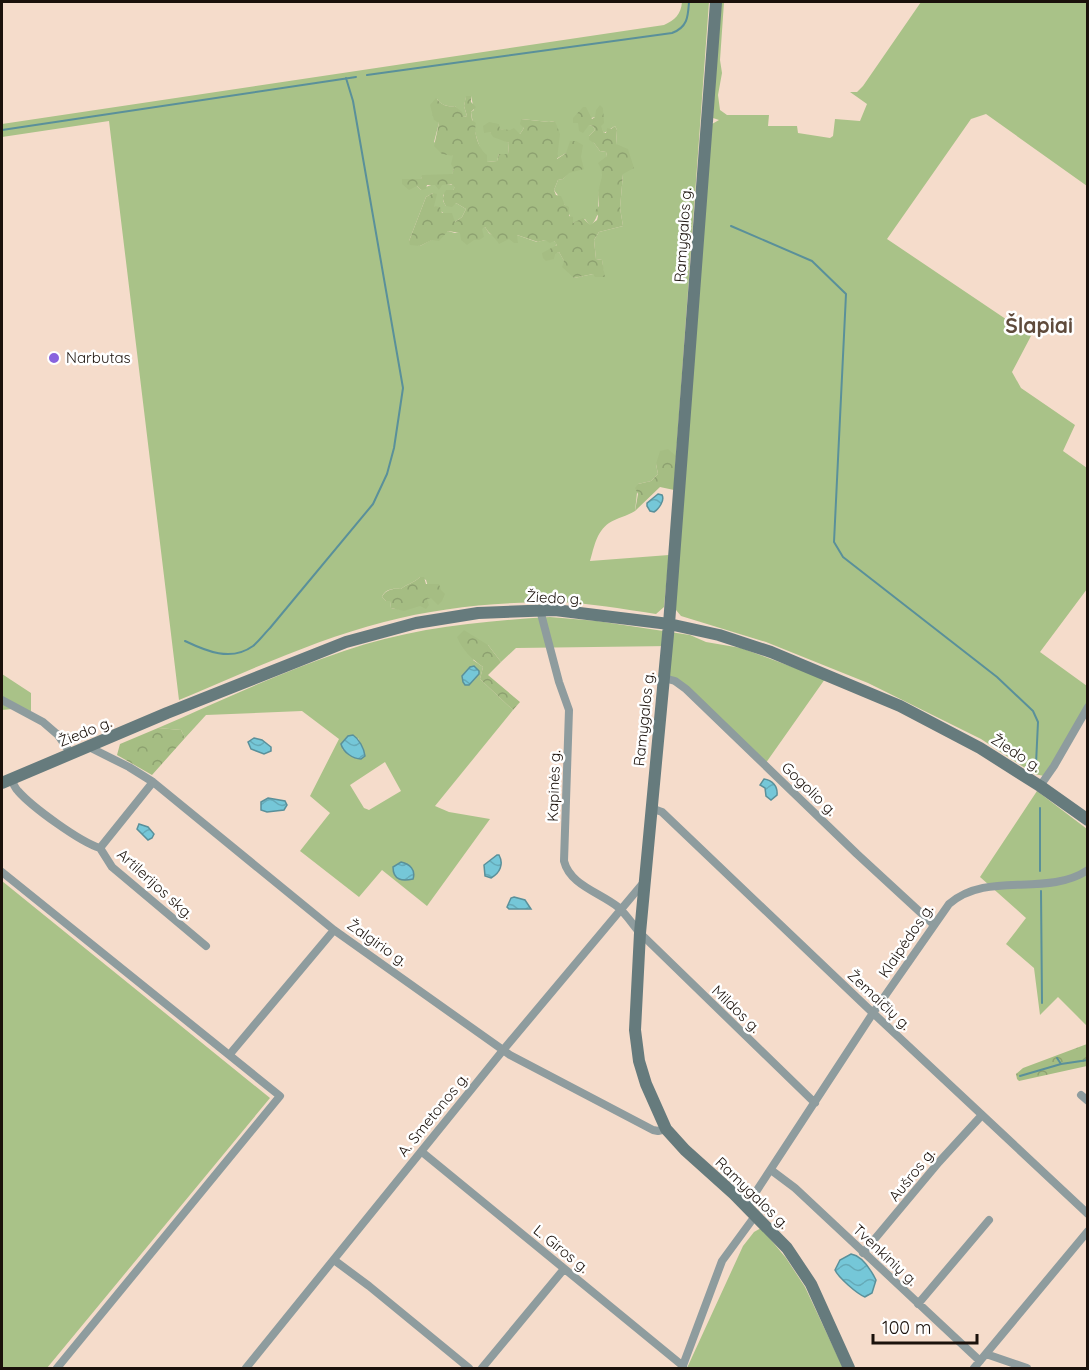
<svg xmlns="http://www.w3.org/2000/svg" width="1089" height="1370" viewBox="0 0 1089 1370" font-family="Quicksand,sans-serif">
<defs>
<pattern id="forest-crowns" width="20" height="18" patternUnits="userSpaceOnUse" patternTransform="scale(1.5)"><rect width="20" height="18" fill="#a5bd83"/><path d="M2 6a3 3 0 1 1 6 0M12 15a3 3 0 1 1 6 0" fill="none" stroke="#8da170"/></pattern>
<pattern id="water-waves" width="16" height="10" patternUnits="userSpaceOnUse" patternTransform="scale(1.5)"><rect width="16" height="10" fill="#75c7d8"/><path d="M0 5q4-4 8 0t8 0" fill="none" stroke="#65aab8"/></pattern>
</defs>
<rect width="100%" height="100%" fill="#f5dccb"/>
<!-- green -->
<path fill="#a9c288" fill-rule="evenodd" d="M 682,2 L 709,2 L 676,456 L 656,464 L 658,474 L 651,481 L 638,484 L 635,511 C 627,516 617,518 609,523 C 596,532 594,548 590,561 L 669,555 L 664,607 L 656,614 C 623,609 590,603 556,602 C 499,602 440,607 384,622 C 314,640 246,672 179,700 L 109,121 L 2,137 L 2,124 L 664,25 C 675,20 681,14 682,2 ZM 471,96 L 474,110 L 471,112 C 474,130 478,147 487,162 L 497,161 L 499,154 L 508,155 L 509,143 L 490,132 L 500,129 L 520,134 L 524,128 L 521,119 L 549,122 L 555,121 L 556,159 L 566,153 L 568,173 L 563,179 L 558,180 L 554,190 L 565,205 L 573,223 L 585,219 L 590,226 C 606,211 592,197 603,183 L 602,169 L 607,156 L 606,152 L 600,151 L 589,136 L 595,130 L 593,126 L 578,122 L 595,117 L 604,133 L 615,126 L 617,130 L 616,144 L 623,174 L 620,208 L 623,226 L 599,232 L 594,240 L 596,259 L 602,260 L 604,277 L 593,274 L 574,278 L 559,252 L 555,253 L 554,248 L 557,244 L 554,241 L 545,240 L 537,242 L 517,235 L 495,237 L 489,233 L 485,227 L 455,233 L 448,231 L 420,246 L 409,241 L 426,197 L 433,193 L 434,206 L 455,222 L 462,217 L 466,209 L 456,203 L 446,206 L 443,201 L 443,195 L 453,190 L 456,186 C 446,182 429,183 421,190 L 417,186 L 423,175 L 452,175 L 454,169 L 453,156 L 434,142 L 439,123 L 433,113 L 437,99 C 441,105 447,107 455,106 L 464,117 L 467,116 L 464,106 L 466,97 ZM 420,577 L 426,580 L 431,597 C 413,604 415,613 391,608 L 390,600 L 386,601 L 382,597 C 385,589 393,588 401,589 C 407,584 414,583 420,577 Z
M 719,2 L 724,2 L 720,60 L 722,73 L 718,95 L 720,110 L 727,115 L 769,115 L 768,126 L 797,126 L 798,133 L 830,138 L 833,136 L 835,119 L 860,121 L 867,104 L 850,92 L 857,92 L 863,86 L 921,2 L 1087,2 L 1087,186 L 986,114 L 971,119 L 887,239 L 1031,336 L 1012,372 L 1021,388 L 1075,425 L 1063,451 L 1087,468 L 1087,589 L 1040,652 L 1087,686 L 1087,703 L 1052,764 L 1044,776 L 1034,774 L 981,739 L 868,683 L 766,642 L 681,616 L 676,610 L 675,603 L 712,124 L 719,120 L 713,118 Z
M 550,617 L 597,621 L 690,635 L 706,642 L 741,648 L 825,679 L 763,767 L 684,690 L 669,682 L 671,646 L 516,648 L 501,662 L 488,645 L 473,660 L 483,667 L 480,679 L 513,710 L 435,806 L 449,812 L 490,819 L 427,906 L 382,870 L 359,897 L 300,851 L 330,813 L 310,796 L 339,739 L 302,711 L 206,715 L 185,738 L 181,730 L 158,728 C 219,702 280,672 344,651 C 410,628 481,621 550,617 ZM 358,738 L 361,745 L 357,759 L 342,749 ZM 385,762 L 401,791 L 369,810 L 364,808 L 350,785 Z
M 2,674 L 31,693 L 31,718 L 12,709 L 2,710 Z
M 1037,791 L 1087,829 L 1087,1026 L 1058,997 L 1040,1015 L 1034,968 L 1006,944 L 1026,918 L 980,877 Z
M 2,881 L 270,1098 L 47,1368 L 2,1368 Z
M 761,1228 L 786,1258 L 805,1287 L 843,1368 L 687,1368 L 743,1246 L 754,1232 Z"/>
<!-- forest -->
<path fill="url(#forest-crowns)" d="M 466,96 L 471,96 L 471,102 L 476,107 L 471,112 L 472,120 L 476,123 C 473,132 479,150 487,155 L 487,162 L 497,161 L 499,154 L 508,154 L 509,143 L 493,137 L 490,132 L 484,133 L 483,126 L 489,122 L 499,124 L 500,129 L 510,130 L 514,128 L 520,134 L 524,128 L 520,124 L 521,119 L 549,122 L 555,121 L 560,134 L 557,159 L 566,153 L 570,141 L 576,141 L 583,145 L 581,157 L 584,169 L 569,173 L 563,179 L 558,180 L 554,190 L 556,195 L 561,196 L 565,205 L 569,207 L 569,216 L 573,217 L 573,223 L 583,218 L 590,225 L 597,220 L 598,216 L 595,211 L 599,206 C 599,201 597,194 599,189 C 601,178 605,175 598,163 L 607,156 L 606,152 L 600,151 L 594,143 L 589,140 L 589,136 L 595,130 L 593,126 L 589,125 L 583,133 L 579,131 L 578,123 L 573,123 L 573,118 L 583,107 L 586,107 L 592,119 L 595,117 L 596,110 L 600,105 L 603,108 L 604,123 L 601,126 L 604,133 L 606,133 L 607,128 L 611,129 L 615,126 L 617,130 L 616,144 L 628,149 L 634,168 L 623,174 L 620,208 L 623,226 L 599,232 L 594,240 L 596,259 L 602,260 L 605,277 L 595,277 L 593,274 L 574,278 L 562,267 L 564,261 L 559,252 L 555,254 L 554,259 L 546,261 L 543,258 L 542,253 L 557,245 L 554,241 L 550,243 L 545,240 L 538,242 L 517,235 L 518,243 L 514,243 L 509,239 L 499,244 C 495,237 489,234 485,227 L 482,229 L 484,237 L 479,240 L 474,240 L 467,245 L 461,240 L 460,233 L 448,231 L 439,241 L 432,240 L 420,246 L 410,245 L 409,241 L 426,197 L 433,193 L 437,194 L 434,206 L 440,207 L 442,213 L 452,213 L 455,222 L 462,217 L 466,209 L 456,203 L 452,207 L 446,206 C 442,200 442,197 446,190 L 453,190 L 455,187 L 451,184 L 442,185 L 439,190 L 435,185 L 427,185 L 426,189 L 421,190 L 417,186 L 409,190 L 402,184 L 402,179 L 421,179 L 422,175 L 452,174 L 454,169 L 451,164 L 453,156 L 442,154 L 434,146 L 439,123 L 434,120 L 430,105 L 436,98 C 441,105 447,107 455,106 L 462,112 L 464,117 L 467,116 L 464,106 Z
M 668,449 L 676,456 L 674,490 L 660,487 L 635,511 L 638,494 L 635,488 L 638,484 L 651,481 L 658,474 L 656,464 L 660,451 Z
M 420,577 L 424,577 L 426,584 L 439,584 L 441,590 L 445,594 L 442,601 L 438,605 L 431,598 L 427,599 L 429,605 L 426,609 L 420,606 L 404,611 L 391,608 L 390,601 L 386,601 L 382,597 C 385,590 393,588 401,589 C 407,584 414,583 420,577 Z
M 464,630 L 488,645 L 501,662 L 488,675 L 520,702 L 513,710 L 480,679 L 483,667 C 472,659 462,650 457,637 Z
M 158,728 L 181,730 L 185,738 L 152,775 L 117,755 L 120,744 Z
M 1087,1044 L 1087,1066 L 1019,1081 L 1017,1079 L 1016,1074 L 1023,1068 Z"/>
<!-- water -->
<path fill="url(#water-waves)" stroke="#5a909a" stroke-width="1.5" d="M 658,494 L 662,495 C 665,500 659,509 654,512 L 650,511 L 647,506 L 647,503 Z
M 474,666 L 479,671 L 479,674 L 469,685 L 465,685 L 463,682 L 462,676 L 470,667 Z
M 353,735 C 359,739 364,748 365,756 L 361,759 C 353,759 343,752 341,744 L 348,736 Z
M 254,738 L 262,740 L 271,747 L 271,751 L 264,754 L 251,749 L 248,742 Z
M 764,779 C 772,780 778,786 777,795 L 771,800 L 766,796 L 765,788 L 760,785 Z
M 268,798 L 285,801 L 287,805 L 284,810 L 267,812 L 261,810 L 261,802 Z
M 139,824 L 148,827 L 154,834 L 152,838 L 148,840 L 137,829 Z
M 497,855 L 499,855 C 504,864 500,873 491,878 L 485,876 L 484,865 Z
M 401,862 C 410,864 416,870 413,879 C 403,881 393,881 393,867 Z
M 514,897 L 525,900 L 531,909 L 509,909 L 507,907 L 511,898 Z
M 851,1254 C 863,1256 871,1270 876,1280 L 872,1293 L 865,1297 C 857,1294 838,1277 835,1270 L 840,1260 Z"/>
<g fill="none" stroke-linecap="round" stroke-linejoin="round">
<!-- stream -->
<path stroke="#5a909a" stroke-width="2" d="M 367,75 L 672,33 C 688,27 688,16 689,2
M 2,130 L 356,77
M 731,226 L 812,261 L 846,294 L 834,542 L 843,557 L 997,677 L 1033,711 L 1038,722 L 1036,764
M 185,641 C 206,651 231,662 253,646 C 259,641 264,634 270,628 L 373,504 L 387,474 L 394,448 L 403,388 L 353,101 L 346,78
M 1040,808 L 1040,871
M 1041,891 L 1042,1003
M 1057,1058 L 1061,1064
M 1020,1076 L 1061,1064 L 1088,1060"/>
<!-- street -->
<path stroke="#8e9c9e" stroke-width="8" d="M 540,610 L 559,682 L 569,710 L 564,861 C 570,885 599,892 618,907 C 626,914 633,925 640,933 L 815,1103
M 664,678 L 675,681 L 686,689 L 857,854 L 933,924
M 2,700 L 43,722 L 58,735 L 71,754
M 89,747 L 129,767 L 153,782 L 334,930 L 510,1055 L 653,1130 L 658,1131 L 666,1129
M 11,779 C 13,783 15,788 18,791 C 32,807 80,842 100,848
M 153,782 L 100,848 L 112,867 L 206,946
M 1040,786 L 1054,766 L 1088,707
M 651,808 L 662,812 L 873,1013 L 1088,1214
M 2,872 L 280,1096 L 57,1368
M 230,1054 L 334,930
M 1081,1095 L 1088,1101
M 422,1152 L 683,1366
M 771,1170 L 795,1188 L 980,1361
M 746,1207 L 873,1013 L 949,904 C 988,870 1046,898 1088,870
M 863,1253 L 939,1162 L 982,1115
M 334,1260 L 369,1286 L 469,1368
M 918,1304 L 989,1220
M 986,1354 L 1027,1368
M 246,1368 L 504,1049 L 644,882
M 482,1368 L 564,1269
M 682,1368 L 722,1261 L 755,1216
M 974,1368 L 1088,1231"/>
<!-- secondary -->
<path stroke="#667b7d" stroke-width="12" d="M 716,2 L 669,624 L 640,933 L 635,1030 L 639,1061 L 646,1084 L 666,1129 L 685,1150 L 734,1194 L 787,1248 L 811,1284 L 849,1368
M 2,783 L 167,713 L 346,642 L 416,623 L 478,613 L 555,610 L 669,624 L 719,635 L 771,652 L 900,706 L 980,748 L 1040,786 L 1088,820"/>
</g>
<!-- markers -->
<circle fill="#8863de" stroke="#fff" stroke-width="2" cx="54" cy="358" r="6"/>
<g text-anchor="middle" stroke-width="5" stroke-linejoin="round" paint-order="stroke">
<!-- street labels -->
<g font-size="15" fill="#1a110b" stroke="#fff">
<text transform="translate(683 235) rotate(-86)" y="5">Ramygalos g.</text>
<text transform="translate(554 598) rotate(3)" y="5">Žiedo g.</text>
<text transform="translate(644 719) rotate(-84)" y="5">Ramygalos g.</text>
<text transform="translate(85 732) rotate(-22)" y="5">Žiedo g.</text>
<text transform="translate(1016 753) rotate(33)" y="5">Žiedo g.</text>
<text transform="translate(554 786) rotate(-88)" y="5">Kapinės g.</text>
<text transform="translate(809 789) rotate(44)" y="5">Gogolio g.</text>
<text transform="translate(155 884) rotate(42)" y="5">Artilerijos skg.</text>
<text transform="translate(906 941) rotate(-56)" y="5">Klaipėdos g.</text>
<text transform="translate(377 943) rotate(35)" y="5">Žalgirio g.</text>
<text transform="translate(879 1000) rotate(43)" y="5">Žemaičių g.</text>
<text transform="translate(736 1009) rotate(44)" y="5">Mildos g.</text>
<text transform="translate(433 1115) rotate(-51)" y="5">A. Smetonos g.</text>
<text transform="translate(912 1175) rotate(-51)" y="5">Aušros g.</text>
<text transform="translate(752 1193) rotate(44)" y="5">Ramygalos g.</text>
<text transform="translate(561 1249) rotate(39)" y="5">L. Giros g.</text>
<text transform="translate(885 1255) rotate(43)" y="5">Tvenkinių g.</text>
</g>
<!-- poi labels -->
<g font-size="15" fill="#1a110b" stroke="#fff" text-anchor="start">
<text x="66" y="363">Narbutas</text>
</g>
<!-- district labels -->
<g font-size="21" font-weight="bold" fill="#5f4b3c" stroke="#fff">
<text x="1039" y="333">Šlapiai</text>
</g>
</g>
<!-- border -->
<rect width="1089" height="1370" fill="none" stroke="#1a110b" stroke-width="6"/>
<!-- scale -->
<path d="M873 1334v9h104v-9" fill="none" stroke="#1a110b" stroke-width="3"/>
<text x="882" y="1334" font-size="18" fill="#1a110b" stroke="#ffffff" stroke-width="4.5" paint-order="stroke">100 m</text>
</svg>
